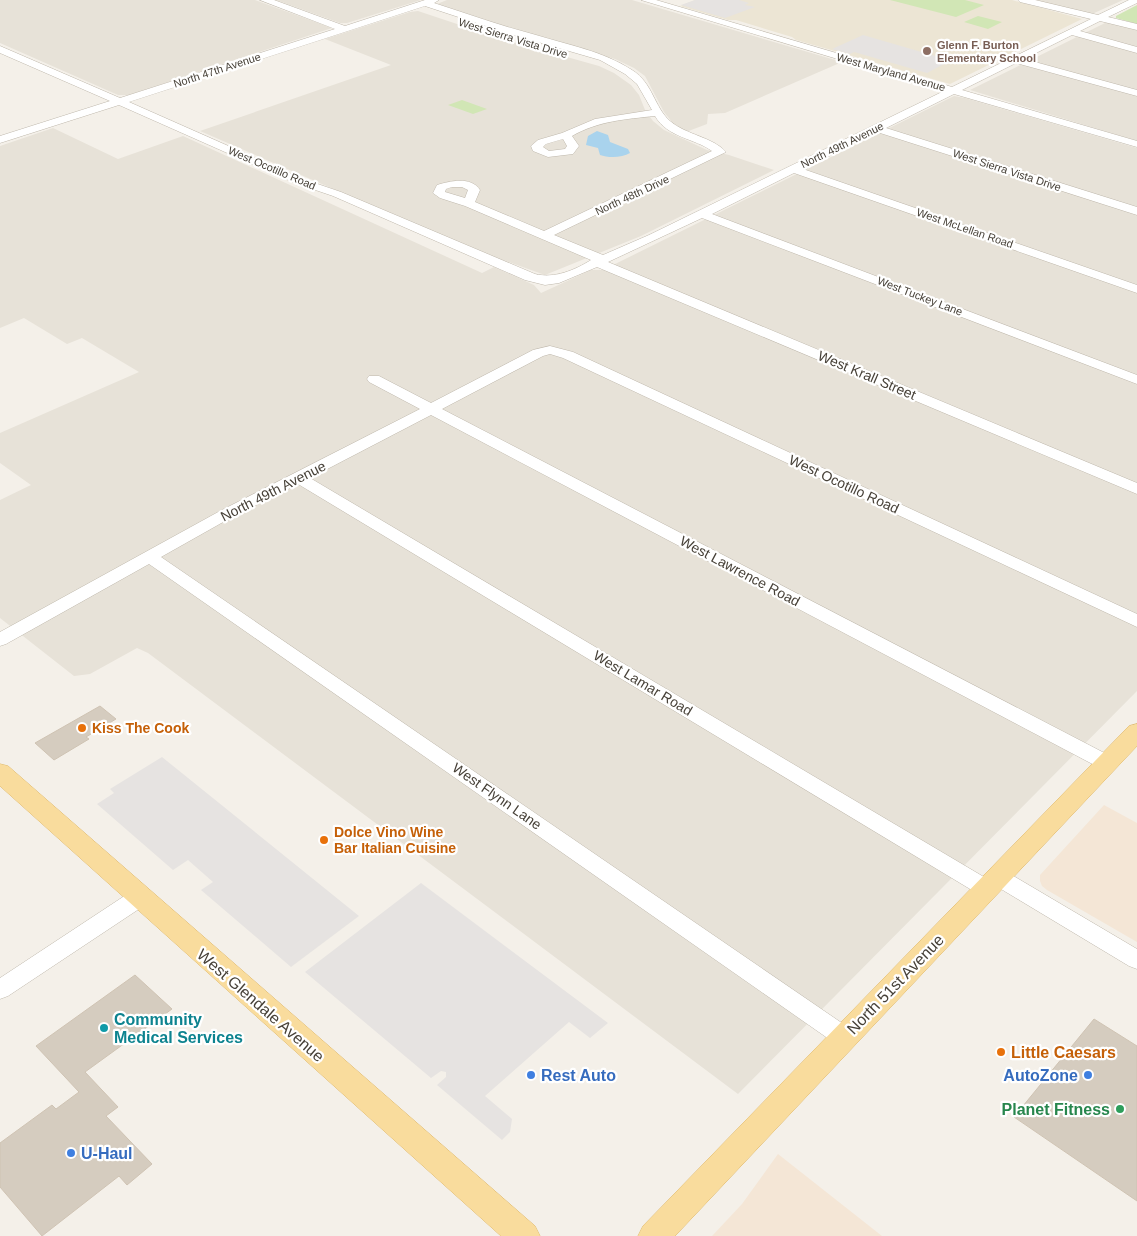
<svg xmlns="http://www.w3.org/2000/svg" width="1137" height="1236" viewBox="0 0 1137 1236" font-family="Helvetica,sans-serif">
<rect width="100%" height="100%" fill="#f4f0e9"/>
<!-- residential -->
<path fill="#e7e2d8" d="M 0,0 L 255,0 L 332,28 L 129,95 L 118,95 L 0,43 Z
M 276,0 L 421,0 L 347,23 L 340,23 Z
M 447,0 L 632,0 L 842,62 L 725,113 L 708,114 L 707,124 L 686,132 L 672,122 L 664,112 L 645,76 L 634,68 L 615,59 L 514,31 L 437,4 Z
M 1035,0 L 1123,0 L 1092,14 Z
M 418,11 L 496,37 L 599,66 L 614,73 L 631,85 L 639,95 L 645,110 L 653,121 L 664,130 L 707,150 L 729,155 L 774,170 L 641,236 L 545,275 L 469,248 L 200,131 L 391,65 L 325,39 L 410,12 Z
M 1107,22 L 1137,29 L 1137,141 L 970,90 Z
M 954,96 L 965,98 L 1137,148 L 1137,691 L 738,1094 L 148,653 L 137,648 L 90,674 L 74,676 L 0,618 L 0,500 L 31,485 L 0,463 L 0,433 L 139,372 L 82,338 L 67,344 L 24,318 L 0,328 L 0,146 L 53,128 L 118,159 L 183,136 L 482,273 L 494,267 L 534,285 L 541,293 L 591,270 L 603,270 Z"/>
<!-- commercial -->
<path fill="#f4e6d6" d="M 1104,805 L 1137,823 L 1137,942 L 1047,890 L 1042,886 L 1040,881 L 1040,875 Z
M 778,1154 L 882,1236 L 712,1236 L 742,1204 Z"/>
<!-- education -->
<path fill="#ece5d4" d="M 695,0 L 1012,0 L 1082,19 L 950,84 L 796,40 L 792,37 L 736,20 L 728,20 L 680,6 Z"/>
<!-- green -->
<path fill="#d1e6b5" d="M 890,0 L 965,0 L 984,5 L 956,17 Z
M 1137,5 L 1137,24 L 1116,18 L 1116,16 Z
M 978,16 L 1002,22 L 988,29 L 964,22 Z
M 462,100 L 487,109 L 473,114 L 448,105 Z"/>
<!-- parking -->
<path fill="#e6e3e1" d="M 695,0 L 739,0 L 749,3 L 745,5 L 755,7 L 725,18 L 681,5 Z
M 863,35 L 942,58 L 946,63 L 927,73 L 854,52 L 850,54 L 832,49 Z
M 162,757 L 359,916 L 291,967 L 201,890 L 213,882 L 188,860 L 173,870 L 97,804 L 114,793 L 110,789 Z
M 421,883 L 608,1023 L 590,1038 L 569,1022 L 485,1096 L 512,1119 L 510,1132 L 502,1140 L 437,1085 L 446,1077 L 446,1072 L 441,1071 L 431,1078 L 305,972 Z"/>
<!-- water -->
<path fill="#a9d3ed" d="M 597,131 L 608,135 L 610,142 L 628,149 L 630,153 C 622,158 608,158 600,155 L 598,148 L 586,145 L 588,136 Z"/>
<!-- building -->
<path fill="#d5ccbf" stroke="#cfc3b3" d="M 100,706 L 116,719 L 86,737 L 89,739 L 54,760 L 35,743 Z
M 135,975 L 172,1009 L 85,1072 L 118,1107 L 106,1116 L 152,1164 L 127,1185 L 119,1176 L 42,1236 L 0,1187 L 0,1143 L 52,1105 L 56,1109 L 79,1092 L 36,1046 Z
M 1094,1019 L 1137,1046 L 1137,1201 L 1014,1117 Z"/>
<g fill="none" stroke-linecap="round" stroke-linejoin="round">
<defs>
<path id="minor" d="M 260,0 L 274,0 L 345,26 L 425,0 L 439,0 L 434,3 C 468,14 501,26 536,35 C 568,45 603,51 632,70 C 653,83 654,107 670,121 C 686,135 713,137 726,152 L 554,235 L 603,255 L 649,235 L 944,91 L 641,0 L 656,0 L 952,87 L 1091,19 L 1020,2 L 1018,0 L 1035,0 L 1098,15 L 1129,0 L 1137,0 L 1137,3 L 1108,17 L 1137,24 L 1137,30 L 1100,21 L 1080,31 L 1137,47 L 1137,53 L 1072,35 L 1024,59 L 1137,90 L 1137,96 L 1016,63 L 962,90 L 1137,141 L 1137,147 L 954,94 L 886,128 L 1137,207 L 1137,215 L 877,132 L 803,169 L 1137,285 L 1137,293 L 794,173 L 712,214 L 1137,375 L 1137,384 L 702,218 L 608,262 L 1137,483 L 1137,494 L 597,267 L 559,283 L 545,285 L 525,280 L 333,196 L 295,183 L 119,105 L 0,143 L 0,136 L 110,101 L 0,53 L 0,46 L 120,98 L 335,29 ZM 425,6 L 507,33 L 600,60 L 625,74 L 637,84 L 652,110 L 595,119 L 562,133 L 538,140 L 531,146 L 533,151 L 548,157 L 573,154 L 579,146 L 572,136 C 598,121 626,119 655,116 C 668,138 694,138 712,151 L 544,231 L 475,202 L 480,190 C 471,176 450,181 437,185 L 433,193 L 440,198 L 465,206 L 591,260 C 575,270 554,279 535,274 L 341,192 L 303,179 L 129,102 ZM 563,139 L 567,146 L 565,149 L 549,151 L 543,147 L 546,144 ZM 452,187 L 462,187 L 468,190 L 465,198 L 445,192 L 446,189 Z
M 550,346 L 573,352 L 1137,614 L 1137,627 L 563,358 L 550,354 L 543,356 L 442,409 L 1114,758 L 1117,763 L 1114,768 L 1107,770 L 1100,768 L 431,415 L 310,478 L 989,880 L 987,877 L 991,871 L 998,869 L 1005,871 L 1137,949 L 1137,969 L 1129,966 L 996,886 L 998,889 L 994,895 L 987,897 L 980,895 L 298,484 L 232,517 L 161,557 L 852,1030 L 856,1037 L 852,1044 L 844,1047 L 836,1044 L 149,564 L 6,644 L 0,646 L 0,632 L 220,511 L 420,409 L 369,382 L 367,379 L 369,376 L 379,376 L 431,403 L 533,350 Z
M 140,889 L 148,891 L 151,897 L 148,903 L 8,996 L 0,999 L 0,978 L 132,891 Z"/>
<path id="major" d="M 1137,724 L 1137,746 L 675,1236 L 638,1236 L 643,1226 L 1129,726 Z
M 0,764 L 8,766 L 535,1226 L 540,1236 L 501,1236 L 0,786 Z"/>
</defs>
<!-- minor casing -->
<use href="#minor" stroke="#bfb8ac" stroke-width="1"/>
<!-- major casing -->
<use href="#major" stroke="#deb86d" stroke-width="1"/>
<!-- minor -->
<use href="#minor" fill="#fff" fill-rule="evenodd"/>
<!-- major -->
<use href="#major" fill="#f9dc9d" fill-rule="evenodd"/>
</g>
<!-- markers -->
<circle fill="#8d6e63" stroke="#fff" stroke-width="2" cx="927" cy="51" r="5"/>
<g fill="#e8710a" stroke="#fff" stroke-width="2">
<circle cx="82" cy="728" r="5"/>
<circle cx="324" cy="840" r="5"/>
<circle cx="1001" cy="1052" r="5"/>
</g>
<circle fill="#0f9aa8" stroke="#fff" stroke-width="2" cx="104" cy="1028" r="5"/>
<g fill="#3f7fe0" stroke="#fff" stroke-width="2">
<circle cx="531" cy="1075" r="5"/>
<circle cx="1088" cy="1075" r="5"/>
<circle cx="71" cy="1153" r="5"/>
</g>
<circle fill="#2e9e5b" stroke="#fff" stroke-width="2" cx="1120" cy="1109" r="5"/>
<g text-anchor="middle" stroke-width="4.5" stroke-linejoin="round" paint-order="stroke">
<!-- far-street labels -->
<g font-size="11" fill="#474138" stroke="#fff">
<text transform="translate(513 38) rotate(17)" y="4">West Sierra Vista Drive</text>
<text transform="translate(217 70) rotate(-18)" y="4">North 47th Avenue</text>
<text transform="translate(891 72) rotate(16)" y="4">West Maryland Avenue</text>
<text transform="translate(842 145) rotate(-26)" y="4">North 49th Avenue</text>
<text transform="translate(272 168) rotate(23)" y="4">West Ocotillo Road</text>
<text transform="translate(1007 170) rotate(18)" y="4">West Sierra Vista Drive</text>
<text transform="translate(632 195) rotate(-25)" y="4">North 48th Drive</text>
<text transform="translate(965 228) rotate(19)" y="4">West McLellan Road</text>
<text transform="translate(920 296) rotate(21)" y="4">West Tuckey Lane</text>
</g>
<!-- far-education labels -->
<g font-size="11" font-weight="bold" fill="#785e54" stroke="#fff" text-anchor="start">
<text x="937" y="49">Glenn F. Burton<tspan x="937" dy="13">Elementary School</tspan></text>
</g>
<!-- street labels -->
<g font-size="14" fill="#474138" stroke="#fff">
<text transform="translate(867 375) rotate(23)" y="5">West Krall Street</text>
<text transform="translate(844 484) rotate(25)" y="5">West Ocotillo Road</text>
<text transform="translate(273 491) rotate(-27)" y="5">North 49th Avenue</text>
<text transform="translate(740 571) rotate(28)" y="5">West Lawrence Road</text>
<text transform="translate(643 683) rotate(31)" y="5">West Lamar Road</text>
<text transform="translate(497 796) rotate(35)" y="5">West Flynn Lane</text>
</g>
<!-- food labels -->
<g font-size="14" font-weight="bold" fill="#c56008" stroke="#fff" text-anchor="start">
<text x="92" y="733">Kiss The Cook</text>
<text x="334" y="837">Dolce Vino Wine<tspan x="334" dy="16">Bar Italian Cuisine</tspan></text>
</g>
<!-- near-street labels -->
<g font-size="16" fill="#474138" stroke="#fff">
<text transform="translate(895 984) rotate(-46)" y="6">North 51st Avenue</text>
<text transform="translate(261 1005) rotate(41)" y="6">West Glendale Avenue</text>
</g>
<!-- near-culture labels -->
<g font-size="16" font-weight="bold" fill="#0d838f" stroke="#fff" text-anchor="start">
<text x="114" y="1025">Community<tspan x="114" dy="18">Medical Services</tspan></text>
</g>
<!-- near-food labels -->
<g font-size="16" font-weight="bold" fill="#c56008" stroke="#fff" text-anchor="start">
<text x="1011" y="1058">Little Caesars</text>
</g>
<!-- near-shop labels -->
<g font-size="16" font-weight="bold" fill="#366cbe" stroke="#fff" text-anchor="start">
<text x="541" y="1081">Rest Auto</text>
<text x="1078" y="1081" text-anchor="end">AutoZone</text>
<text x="81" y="1159">U-Haul</text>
</g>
<!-- near-leisure labels -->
<g font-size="16" font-weight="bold" fill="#27864d" stroke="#fff" text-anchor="end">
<text x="1110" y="1115">Planet Fitness</text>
</g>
</g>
</svg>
